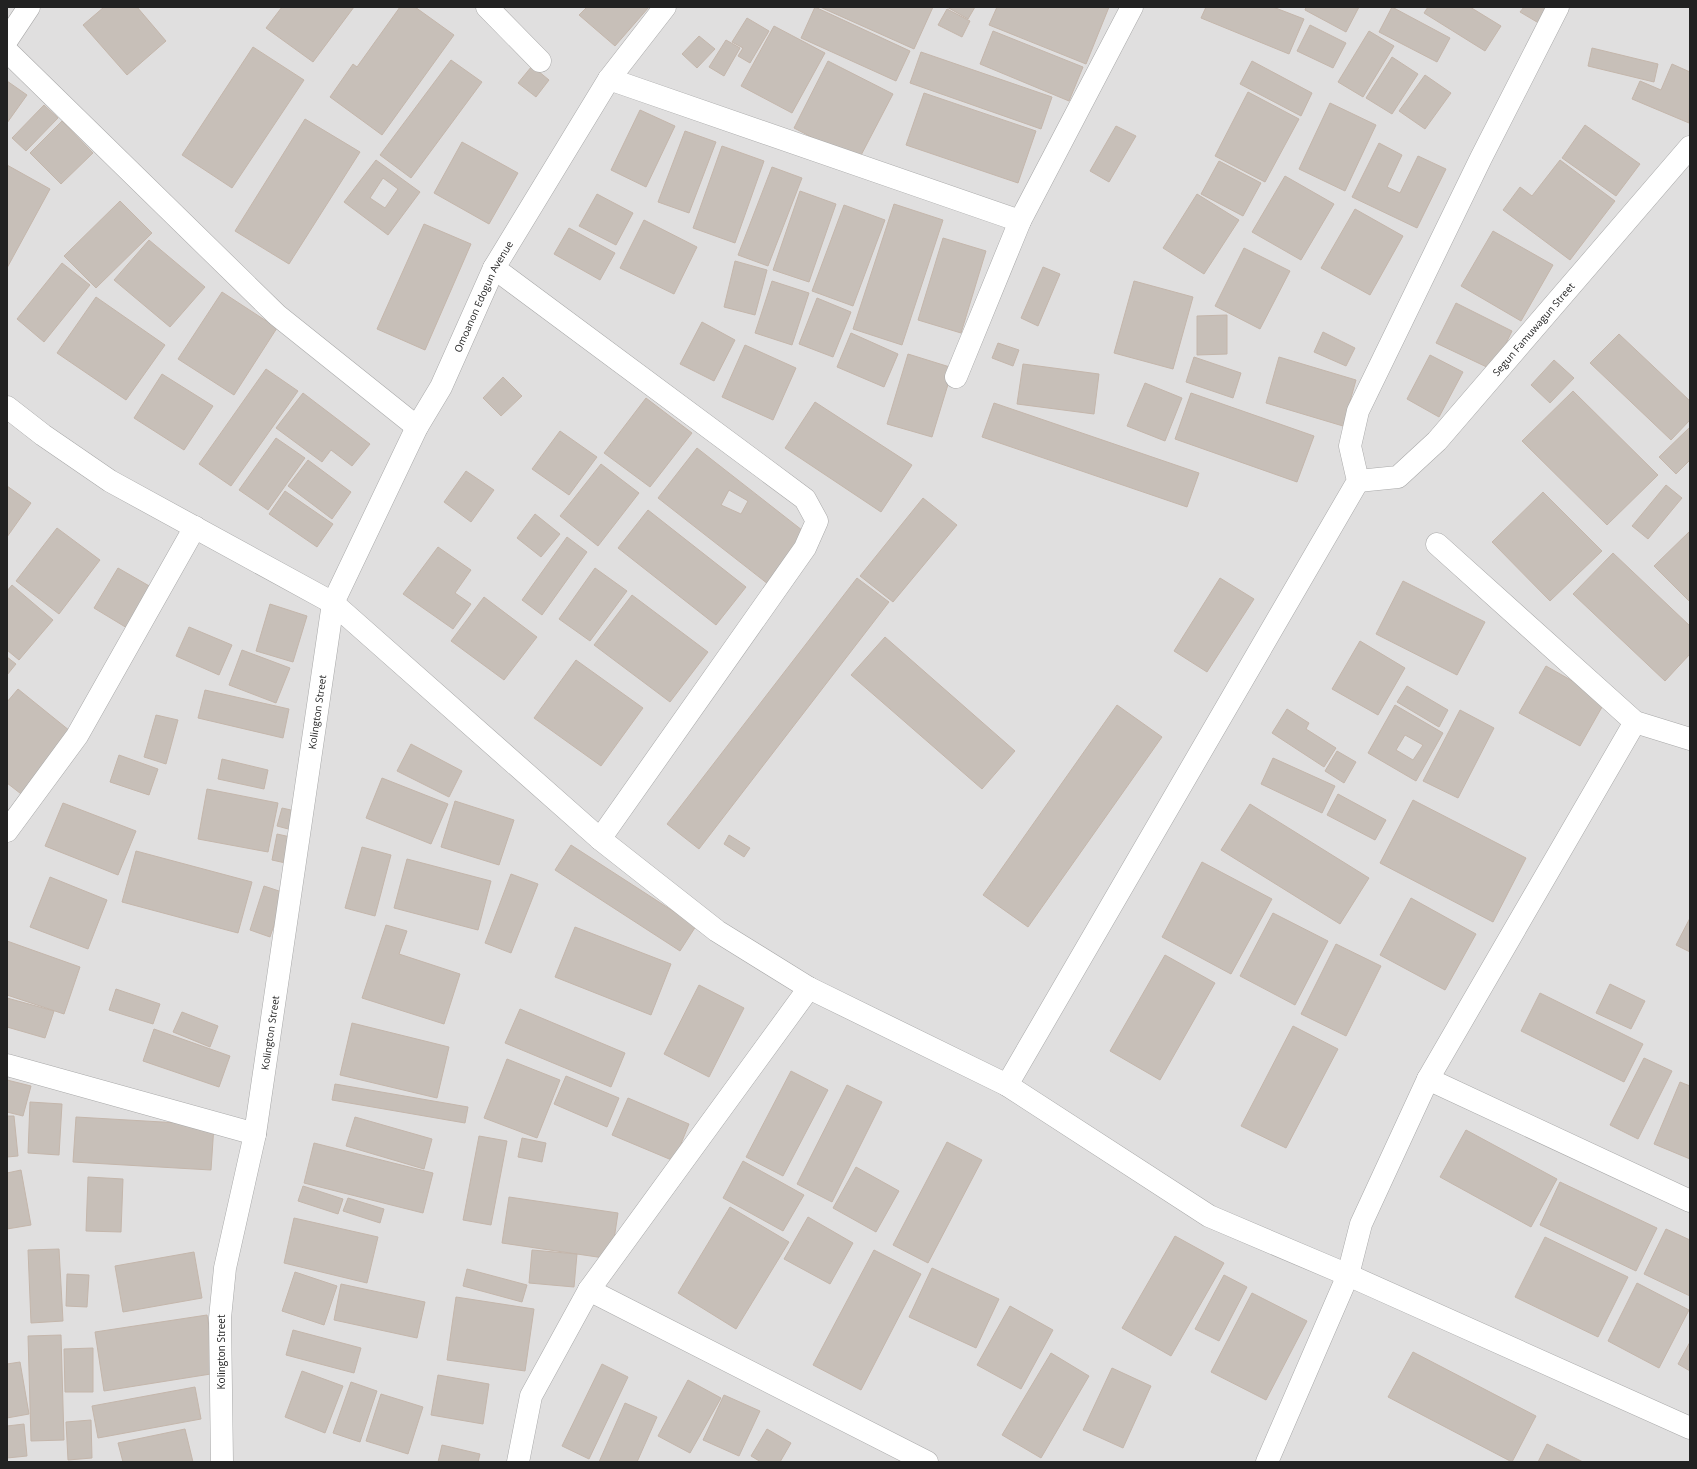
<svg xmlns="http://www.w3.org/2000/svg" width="1697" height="1469" viewBox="0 0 1697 1469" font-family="'Open Sans',sans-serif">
<rect width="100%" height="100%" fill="#f2efe9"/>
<!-- residential -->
<path fill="#e0dfdf" d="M 7,7 L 1690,7 L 1690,1462 L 7,1462 Z"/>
<!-- building -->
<path fill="#c7bfb8" stroke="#c4b6ab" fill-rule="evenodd" d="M 104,7 L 137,7 L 166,41 L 127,75 L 83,25 Z
M 282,7 L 354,7 L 313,62 L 266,28 Z
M 400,7 L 415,7 L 454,35 L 382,135 L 330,97 L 353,64 L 357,67 Z
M 587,7 L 649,7 L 615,46 L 579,15 Z
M 815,7 L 910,51 L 896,81 L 801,38 Z
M 820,7 L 933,7 L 914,49 Z
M 947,7 L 975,7 L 968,19 Z
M 997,7 L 1109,7 L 1086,64 L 989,25 Z
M 1206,7 L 1273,7 L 1304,19 L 1289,54 L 1201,18 Z
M 1306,7 L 1359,7 L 1346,32 L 1305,10 Z
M 1392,7 L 1450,38 L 1437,62 L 1379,32 Z
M 1428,7 L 1470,7 L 1501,26 L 1485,51 L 1424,13 Z
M 1524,7 L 1553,7 L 1542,25 L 1520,12 Z
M 947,9 L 970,21 L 962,37 L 938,25 Z
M 747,18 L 769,31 L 750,63 L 738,56 L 743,48 L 732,42 Z
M 1310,25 L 1346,43 L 1333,68 L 1297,51 Z
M 774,26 L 825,53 L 792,113 L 741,86 Z
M 993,31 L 1083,67 L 1069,101 L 980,64 Z
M 1369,31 L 1394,46 L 1363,97 L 1338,82 Z
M 699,36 L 715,49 L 697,68 L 682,54 Z
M 726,40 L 740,48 L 724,76 L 709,67 Z
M 253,47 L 304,80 L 232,188 L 182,155 Z
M 1592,48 L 1658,64 L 1654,82 L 1588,66 Z
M 921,52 L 1052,97 L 1041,129 L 910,83 Z
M 1392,57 L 1418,74 L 1392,114 L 1366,98 Z
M 451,60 L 482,82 L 411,178 L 380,155 Z
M 828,61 L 893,94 L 858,161 L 794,128 Z
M 1252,61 L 1312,93 L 1301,116 L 1240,84 Z
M 1672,64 L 1690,72 L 1689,123 L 1632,99 L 1640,81 L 1661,90 Z
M 532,66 L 549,80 L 536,97 L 518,83 Z
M 1425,75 L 1451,93 L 1425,129 L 1399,111 Z
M 7,81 L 27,95 L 7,123 Z
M 1248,92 L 1299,119 L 1265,182 L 1215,156 Z
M 924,93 L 1036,131 L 1018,183 L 906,145 Z
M 1330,103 L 1376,125 L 1345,191 L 1299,169 Z
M 44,105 L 58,118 L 26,151 L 12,138 Z
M 640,110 L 675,126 L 646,187 L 611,170 Z
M 305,119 L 360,152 L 289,264 L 235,231 Z
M 62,121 L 93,153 L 61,184 L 30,153 Z
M 1585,125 L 1640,164 L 1616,196 L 1562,158 Z
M 1116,126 L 1136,136 L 1109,182 L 1090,171 Z
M 685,131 L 716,142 L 689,213 L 658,202 Z
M 462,142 L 518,173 L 489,224 L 434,193 Z
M 1379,143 L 1402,155 L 1387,187 L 1400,193 L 1418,156 L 1446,169 L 1417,228 L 1352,197 Z
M 722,146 L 764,161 L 735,243 L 693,228 Z
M 376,160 L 420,192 L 388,235 L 344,202 ZM 383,178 L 398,189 L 385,208 L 370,198 Z
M 1560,160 L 1615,201 L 1570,260 L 1503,210 L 1520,187 L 1532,196 Z
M 1219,161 L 1261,183 L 1243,216 L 1201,194 Z
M 7,165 L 50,189 L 7,268 Z
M 772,167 L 802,178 L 768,266 L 738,255 Z
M 1285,176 L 1334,204 L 1301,260 L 1252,232 Z
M 800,191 L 836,204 L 809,282 L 773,270 Z
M 597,194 L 633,213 L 616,245 L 579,226 Z
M 1197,194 L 1239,220 L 1204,274 L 1163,248 Z
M 120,201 L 152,233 L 96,288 L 64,256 Z
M 894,204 L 943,220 L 902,345 L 853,329 Z
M 844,205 L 885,220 L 853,306 L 812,291 Z
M 1355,209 L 1403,236 L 1370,295 L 1321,268 Z
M 644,220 L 697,247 L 674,294 L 620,268 Z
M 424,224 L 471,244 L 425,350 L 377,329 Z
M 569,228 L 615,253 L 600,280 L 554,254 Z
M 1493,231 L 1553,265 L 1521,321 L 1461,286 Z
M 943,238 L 986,251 L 961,333 L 918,320 Z
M 149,240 L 205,287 L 170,327 L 114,280 Z
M 1244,248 L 1290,271 L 1260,329 L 1215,306 Z
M 735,261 L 767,270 L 755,315 L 724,307 Z
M 62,263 L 90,285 L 44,342 L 17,319 Z
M 1043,267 L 1060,274 L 1038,326 L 1021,318 Z
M 772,281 L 809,293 L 792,345 L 755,333 Z
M 1134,281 L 1193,297 L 1173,369 L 1114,353 Z
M 222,292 L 277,328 L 234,395 L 178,359 Z
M 96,297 L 165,345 L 126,400 L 57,353 Z
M 817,298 L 851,312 L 833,357 L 799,344 Z
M 1456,303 L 1512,331 L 1493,370 L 1436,343 Z
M 1227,315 L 1227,354 L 1197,355 L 1197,316 Z
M 702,322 L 735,340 L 714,381 L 680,364 Z
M 1323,332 L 1355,348 L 1346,366 L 1314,352 Z
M 851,333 L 898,354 L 884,387 L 837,367 Z
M 1619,334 L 1690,401 L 1690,420 L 1671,440 L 1590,363 Z
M 998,343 L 1019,350 L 1013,366 L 992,358 Z
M 745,345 L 796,368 L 773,420 L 722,397 Z
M 908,354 L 953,368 L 932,437 L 887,424 Z
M 1430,355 L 1463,372 L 1439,417 L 1407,399 Z
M 1194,357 L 1241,373 L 1233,398 L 1186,382 Z
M 1279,357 L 1356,380 L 1343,426 L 1266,403 Z
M 1554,360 L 1574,378 L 1550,403 L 1531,385 Z
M 1023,364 L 1099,374 L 1094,414 L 1017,404 Z
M 266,369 L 298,391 L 231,486 L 199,464 Z
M 162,374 L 213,406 L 184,450 L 134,418 Z
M 503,377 L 522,396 L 501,416 L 483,398 Z
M 1145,383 L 1182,398 L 1165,441 L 1127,426 Z
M 1573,391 L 1658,475 L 1607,525 L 1522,441 Z
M 303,393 L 370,444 L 352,466 L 331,450 L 322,462 L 276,428 Z
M 1191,393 L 1314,436 L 1297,482 L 1175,439 Z
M 646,398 L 692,433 L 650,487 L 604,453 Z
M 815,402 L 912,465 L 881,512 L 785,448 Z
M 994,403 L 1199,473 L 1187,507 L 982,437 Z
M 1690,427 L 1690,460 L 1676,474 L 1659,457 Z
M 560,431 L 597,457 L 569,495 L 532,469 Z
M 276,438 L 305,458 L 268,510 L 239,490 Z
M 697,448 L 807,534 L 768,584 L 658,498 ZM 729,490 L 748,501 L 741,514 L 721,505 Z
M 308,460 L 351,492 L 332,519 L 288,486 Z
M 601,464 L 639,493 L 598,546 L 560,516 Z
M 466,471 L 494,490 L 471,522 L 444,502 Z
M 1666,485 L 1682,498 L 1648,539 L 1632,526 Z
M 7,486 L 31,503 L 7,537 Z
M 285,491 L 333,524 L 317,547 L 269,514 Z
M 1543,492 L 1602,551 L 1550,601 L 1492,542 Z
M 923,498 L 957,525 L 893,602 L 860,576 Z
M 648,510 L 746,587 L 716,625 L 618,548 Z
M 535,514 L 560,534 L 541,557 L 517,538 Z
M 57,528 L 100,560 L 59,614 L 16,581 Z
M 1690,531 L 1690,602 L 1654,566 Z
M 567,537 L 587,552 L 542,615 L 522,600 Z
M 438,547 L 471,570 L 455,593 L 471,604 L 453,629 L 403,594 Z
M 1613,553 L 1690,626 L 1690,654 L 1665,681 L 1573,594 Z
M 118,568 L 151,587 L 127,628 L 94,608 Z
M 595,568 L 627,591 L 590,641 L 559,619 Z
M 857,578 L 889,602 L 699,849 L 667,824 Z
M 1220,578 L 1254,599 L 1207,672 L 1174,651 Z
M 1403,581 L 1485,622 L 1457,675 L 1376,634 Z
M 12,585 L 53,620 L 19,660 L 7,650 L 7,591 Z
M 632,595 L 708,652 L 670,702 L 594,645 Z
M 484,597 L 537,637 L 504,680 L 451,641 Z
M 270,604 L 307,616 L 293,662 L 256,651 Z
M 189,627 L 232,645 L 219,675 L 176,656 Z
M 885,637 L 1015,751 L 982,789 L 851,675 Z
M 1360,641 L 1405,668 L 1378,715 L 1332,689 Z
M 242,650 L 290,668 L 276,703 L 229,685 Z
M 7,657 L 16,664 L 7,675 Z
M 576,660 L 643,708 L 601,766 L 534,718 Z
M 1546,666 L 1606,700 L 1580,746 L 1519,713 Z
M 1407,686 L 1448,710 L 1439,727 L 1397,702 Z
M 18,689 L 75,735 L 25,797 L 7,783 L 7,702 Z
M 205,690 L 289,709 L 283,738 L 198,718 Z
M 1117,705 L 1162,737 L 1028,927 L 983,895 Z
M 1395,705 L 1443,733 L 1416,781 L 1368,753 ZM 1405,735 L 1423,745 L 1413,760 L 1396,750 Z
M 1287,709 L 1309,723 L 1306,729 L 1336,748 L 1324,767 L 1272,733 Z
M 1460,710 L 1494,728 L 1458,798 L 1423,781 Z
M 156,715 L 178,720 L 166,764 L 144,757 Z
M 411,744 L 462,771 L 449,797 L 397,771 Z
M 1337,751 L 1356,762 L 1344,783 L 1325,771 Z
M 119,755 L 158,769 L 149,795 L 110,782 Z
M 1273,758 L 1335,786 L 1322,813 L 1261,784 Z
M 222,759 L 268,770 L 264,789 L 218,779 Z
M 382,778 L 448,804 L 431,844 L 366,818 Z
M 207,789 L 278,803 L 268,852 L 198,839 Z
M 1338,794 L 1386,820 L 1375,840 L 1327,815 Z
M 1413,800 L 1526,858 L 1493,922 L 1380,863 Z
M 455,801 L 514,820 L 499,865 L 441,847 Z
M 63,803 L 136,831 L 118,875 L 45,846 Z
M 1250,804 L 1369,878 L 1340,924 L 1221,850 Z
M 282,808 L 300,812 L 296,831 L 277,826 Z
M 277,834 L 295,838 L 290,864 L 272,860 Z
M 729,835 L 750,848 L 744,857 L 724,844 Z
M 571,845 L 696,926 L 680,951 L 555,870 Z
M 362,847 L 391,855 L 375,916 L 345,908 Z
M 136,851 L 252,882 L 238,933 L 122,902 Z
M 407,859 L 491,881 L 478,930 L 394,908 Z
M 1202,862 L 1272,899 L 1231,974 L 1162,937 Z
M 511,874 L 538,884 L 511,953 L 485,943 Z
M 50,877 L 107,900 L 88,949 L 30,927 Z
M 264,886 L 285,893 L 270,937 L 250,930 Z
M 1411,898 L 1476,934 L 1445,990 L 1380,955 Z
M 1273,913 L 1328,941 L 1295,1005 L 1240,976 Z
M 1690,918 L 1690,952 L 1676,945 Z
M 386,925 L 407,931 L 399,954 L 460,974 L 444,1024 L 362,998 Z
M 575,927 L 671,964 L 651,1015 L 555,977 Z
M 7,941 L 80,967 L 64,1014 L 7,995 Z
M 1336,944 L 1381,966 L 1346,1036 L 1301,1014 Z
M 1165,955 L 1215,983 L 1160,1080 L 1110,1051 Z
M 1610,984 L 1645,1001 L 1631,1029 L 1596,1013 Z
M 699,985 L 744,1008 L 709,1077 L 664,1054 Z
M 116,989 L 160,1004 L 153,1024 L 109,1010 Z
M 1540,993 L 1643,1044 L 1624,1082 L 1521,1031 Z
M 7,998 L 54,1011 L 45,1038 L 7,1027 Z
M 520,1009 L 625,1053 L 611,1087 L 505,1043 Z
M 182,1012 L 218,1026 L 210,1047 L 173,1032 Z
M 352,1023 L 449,1047 L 437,1098 L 340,1075 Z
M 1293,1026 L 1338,1049 L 1286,1148 L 1241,1126 Z
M 154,1029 L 230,1056 L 219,1087 L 143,1061 Z
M 1644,1058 L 1672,1071 L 1638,1139 L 1610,1125 Z
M 507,1059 L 560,1080 L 537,1138 L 484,1118 Z
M 791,1071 L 828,1090 L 783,1176 L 746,1157 Z
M 566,1076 L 619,1098 L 607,1127 L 554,1104 Z
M 7,1080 L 31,1086 L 23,1116 L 7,1112 Z
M 1680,1082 L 1690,1086 L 1690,1159 L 1654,1144 Z
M 335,1084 L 468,1107 L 465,1123 L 332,1100 Z
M 847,1085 L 882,1102 L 832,1202 L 797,1184 Z
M 628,1098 L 689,1124 L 674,1161 L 612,1135 Z
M 30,1102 L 62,1104 L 59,1155 L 28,1153 Z
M 7,1116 L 14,1116 L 18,1156 L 7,1157 Z
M 76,1117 L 214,1125 L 211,1170 L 73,1162 Z
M 355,1117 L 432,1139 L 424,1169 L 346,1146 Z
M 1466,1130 L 1557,1179 L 1531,1227 L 1440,1177 Z
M 479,1136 L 507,1141 L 491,1225 L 463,1220 Z
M 522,1138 L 546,1143 L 542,1162 L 518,1157 Z
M 947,1142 L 982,1160 L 928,1263 L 893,1245 Z
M 314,1143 L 433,1173 L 423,1213 L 304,1183 Z
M 743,1161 L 804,1195 L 783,1231 L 723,1198 Z
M 856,1167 L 899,1191 L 876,1232 L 833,1208 Z
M 21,1170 L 31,1225 L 7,1229 L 7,1173 Z
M 88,1177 L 123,1179 L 121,1232 L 86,1231 Z
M 1560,1182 L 1657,1228 L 1636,1271 L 1540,1225 Z
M 303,1186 L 343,1199 L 338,1214 L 298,1201 Z
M 509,1197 L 618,1213 L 611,1259 L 502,1243 Z
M 348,1198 L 384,1209 L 380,1223 L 343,1211 Z
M 730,1207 L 789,1242 L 736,1329 L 678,1293 Z
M 808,1217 L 853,1243 L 830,1284 L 784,1259 Z
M 294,1218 L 378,1237 L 367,1283 L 284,1263 Z
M 1666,1229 L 1690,1240 L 1690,1296 L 1644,1274 Z
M 1175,1236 L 1224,1263 L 1171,1356 L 1122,1328 Z
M 1545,1237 L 1628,1277 L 1598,1337 L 1515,1297 Z
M 59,1249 L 63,1321 L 31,1323 L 28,1250 Z
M 532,1250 L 577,1254 L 574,1287 L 529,1283 Z
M 874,1250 L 921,1274 L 861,1390 L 813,1365 Z
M 194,1252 L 202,1298 L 123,1312 L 115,1266 Z
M 932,1268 L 999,1299 L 976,1348 L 909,1317 Z
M 467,1269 L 527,1285 L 522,1302 L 463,1286 Z
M 295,1272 L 337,1286 L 324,1325 L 282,1311 Z
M 67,1274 L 89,1275 L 87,1307 L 66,1306 Z
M 1224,1275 L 1247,1287 L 1219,1341 L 1195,1329 Z
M 1637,1283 L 1689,1310 L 1659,1368 L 1608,1341 Z
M 341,1284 L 425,1302 L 417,1338 L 334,1320 Z
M 1252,1293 L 1307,1321 L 1266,1400 L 1211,1372 Z
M 456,1297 L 534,1309 L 525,1371 L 447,1360 Z
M 1010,1306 L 1053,1330 L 1021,1389 L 977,1365 Z
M 207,1315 L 217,1373 L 104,1391 L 95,1332 Z
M 293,1330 L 361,1348 L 354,1373 L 286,1355 Z
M 61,1335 L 64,1440 L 31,1441 L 28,1336 Z
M 1690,1342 L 1690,1371 L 1678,1364 Z
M 93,1348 L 93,1392 L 65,1392 L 64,1349 Z
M 1413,1352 L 1536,1416 L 1512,1462 L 1388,1397 Z
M 1051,1353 L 1089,1376 L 1041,1458 L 1002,1435 Z
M 20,1362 L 29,1414 L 7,1418 L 7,1364 Z
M 602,1364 L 628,1377 L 589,1459 L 562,1446 Z
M 1112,1368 L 1151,1386 L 1123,1448 L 1083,1430 Z
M 302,1371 L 343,1386 L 325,1433 L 285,1417 Z
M 438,1375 L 489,1384 L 483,1424 L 431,1415 Z
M 688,1380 L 721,1398 L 690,1453 L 658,1436 Z
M 351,1382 L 377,1391 L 360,1442 L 333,1433 Z
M 195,1387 L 201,1419 L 98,1438 L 92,1406 Z
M 381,1394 L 423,1407 L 408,1454 L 366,1441 Z
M 724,1395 L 760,1411 L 739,1456 L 703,1440 Z
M 625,1403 L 657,1417 L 637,1462 L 599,1462 Z
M 91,1420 L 92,1458 L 68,1460 L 66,1422 Z
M 24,1424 L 27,1456 L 7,1458 L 7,1426 Z
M 185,1429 L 193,1462 L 123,1462 L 118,1443 Z
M 767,1429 L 791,1443 L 780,1462 L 761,1462 L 751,1456 Z
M 1547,1444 L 1583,1462 L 1538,1462 Z
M 442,1445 L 480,1454 L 478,1462 L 438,1462 Z"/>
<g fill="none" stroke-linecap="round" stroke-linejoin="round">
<defs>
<g id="minor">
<path d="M 487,7 L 540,61"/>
<path d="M 7,40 L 29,7"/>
<path d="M 7,51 L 277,315 L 417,427"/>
<path d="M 609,79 L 1020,221"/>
<path d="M 494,268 L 805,499 L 817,521 L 805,548 L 600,839"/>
<path d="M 956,377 L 1020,221 L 1132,7"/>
<path d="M 7,407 L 43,435 L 110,481 L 333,603 L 600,839 L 717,931 L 809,988 L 1007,1085 L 1209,1216 L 1348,1275 L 1690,1428"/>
<path id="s1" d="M 1358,481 L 1398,477 L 1437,441 L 1690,147"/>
<path d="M 1437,544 L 1635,722 L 1690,739"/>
<path d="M 7,831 L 77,736 L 195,527"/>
<path d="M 7,1065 L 255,1134"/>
<path d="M 1428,1079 L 1690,1201"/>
<path d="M 1007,1085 L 1358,481 L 1350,446 L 1358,411 L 1481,158 L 1558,7"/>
<path d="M 589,1290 L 927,1462"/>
<path id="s2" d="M 222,1462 L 220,1318 L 225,1268 L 255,1134 L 333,603 L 417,427 L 441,387 L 494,268 L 609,79 L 665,7"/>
<path d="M 518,1462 L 531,1396 L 589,1290 L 809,988"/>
<path d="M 1267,1462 L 1348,1275 L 1361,1224 L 1428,1079 L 1635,722"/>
</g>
</defs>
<!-- minor casing -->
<use href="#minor" stroke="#a9a9a9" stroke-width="23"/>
<!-- minor -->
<use href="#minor" stroke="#fff" stroke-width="22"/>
</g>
<g text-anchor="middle" stroke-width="3" stroke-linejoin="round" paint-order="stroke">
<!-- street labels -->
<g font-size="10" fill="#222" stroke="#fff">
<text dy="4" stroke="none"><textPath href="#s2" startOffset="1210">Omoanon Edogun Avenue</textPath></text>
<text dy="4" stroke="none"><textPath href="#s1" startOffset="241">Segun Famuwagun Street</textPath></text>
<text dy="4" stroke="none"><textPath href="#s2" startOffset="758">Kolington Street</textPath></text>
<text dy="4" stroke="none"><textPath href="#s2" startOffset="434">Kolington Street</textPath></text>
<text transform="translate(221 1352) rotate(-90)" y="4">Kolington Street</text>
</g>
</g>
<!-- border -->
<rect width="1697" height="1469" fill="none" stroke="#222222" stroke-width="16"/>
</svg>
